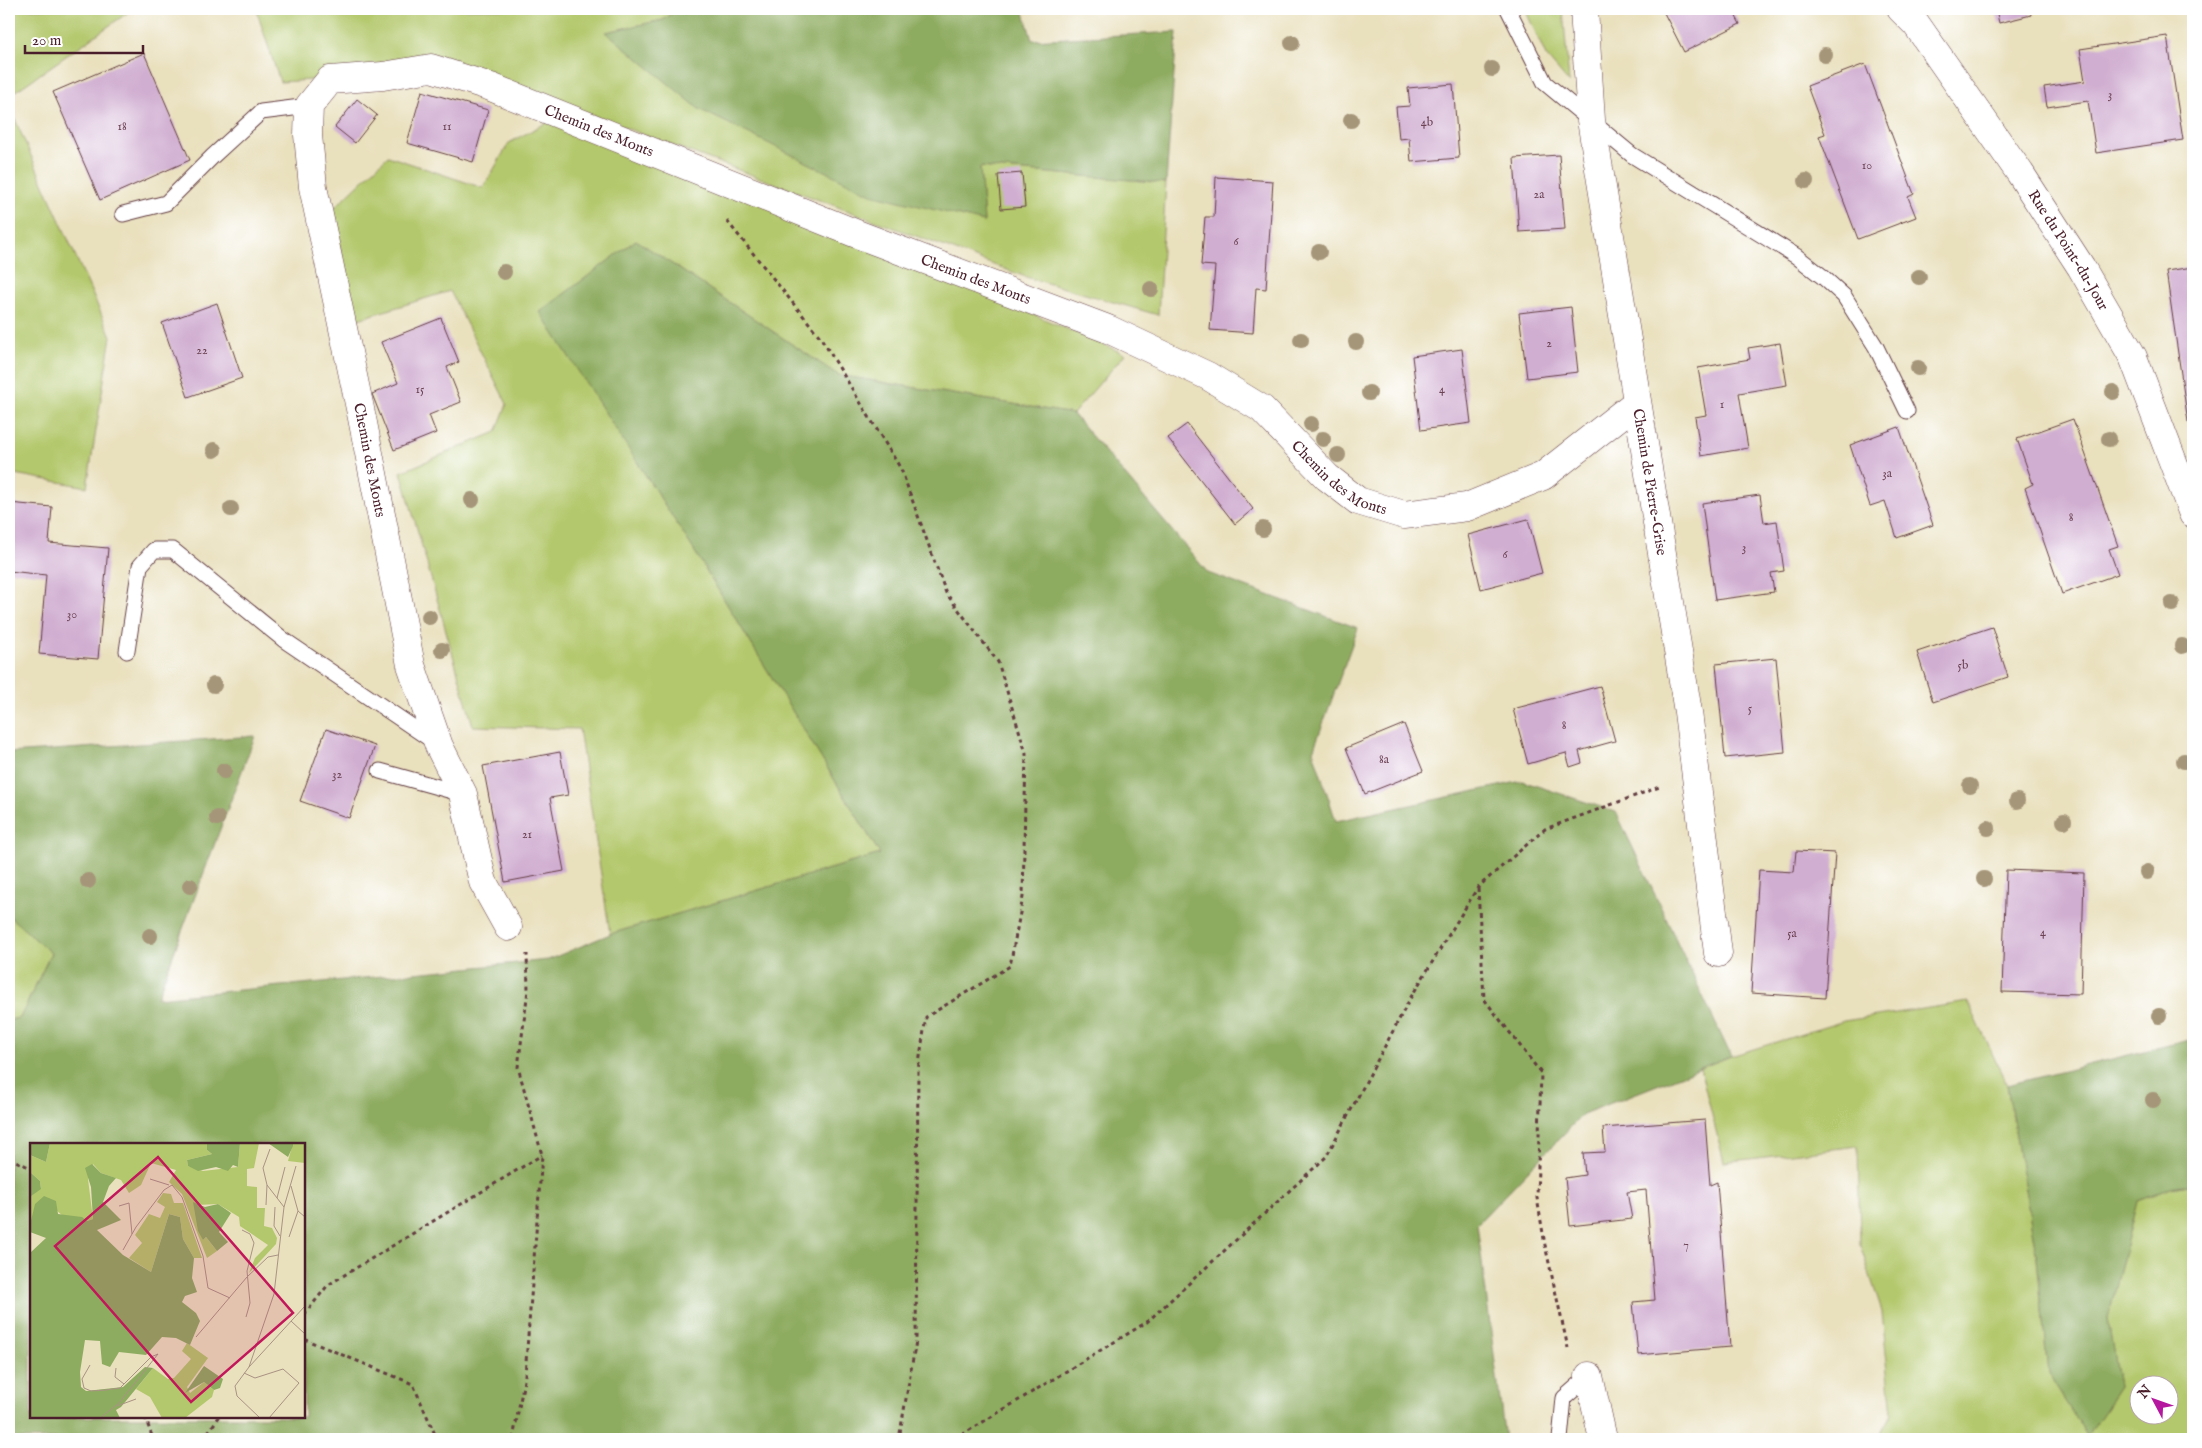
<svg xmlns="http://www.w3.org/2000/svg" width="2202" height="1448" viewBox="0 0 2202 1448" font-family="'IM FELL English',serif">
<rect width="100%" height="100%" fill="#fff"/>
<filter id="ink" filterUnits="userSpaceOnUse"><feTurbulence type="fractalNoise" baseFrequency=".02" numOctaves="2"/><feDisplacementMap in="SourceGraphic" scale="10" xChannelSelector="R" yChannelSelector="G"/><feConvolveMatrix kernelMatrix="1 2 1 2 8 2 1 2 1" color-interpolation-filters="sRGB"/></filter>
<filter id="wash" filterUnits="userSpaceOnUse"><feTurbulence type="fractalNoise" baseFrequency=".0096" numOctaves="4" result="noise"/><feDisplacementMap in="SourceGraphic" scale="20" xChannelSelector="R" yChannelSelector="G"/><feGaussianBlur stdDeviation="1.12" result="paint"/><feColorMatrix in="noise" values="0 0 0 0 0 0 0 0 0 0 0 0 0 0 0 0 0 1.4 0 .05"/><feComposite in="paint" operator="in"/></filter>
<g filter="url(#wash)">
<rect width="100%" height="100%" fill="#e9e0bd"/>
<!-- green -->
<path fill="#b3c86c" stroke="#7e744c" fill-rule="evenodd" d="M 9,9 L 133,9 L 9,96 Z
M 256,9 L 678,9 L 663,20 L 607,32 L 984,221 L 980,167 L 1166,183 L 1158,315 L 1026,277 L 470,70 L 280,82 Z
M 1525,9 L 1563,9 L 1569,83 L 1546,56 Z
M 9,106 L 111,336 L 87,487 L 9,473 Z
M 549,121 L 680,162 L 1125,354 L 1073,414 L 838,375 L 636,240 L 541,312 L 692,547 L 880,854 L 610,934 L 579,729 L 473,726 L 401,472 L 496,432 L 507,404 L 450,291 L 355,320 L 332,210 L 388,156 L 483,188 L 509,143 Z
M 9,916 L 51,953 L 20,1018 L 9,1020 Z
M 1968,1002 L 2007,1085 L 2037,1258 L 2048,1374 L 2087,1435 L 2119,1388 L 2108,1319 L 2137,1201 L 2172,1188 L 2193,1184 L 2193,1439 L 1877,1439 L 1892,1413 L 1882,1312 L 1860,1245 L 1858,1146 L 1724,1162 L 1700,1068 L 1731,1056 L 1844,1021 ZM 2140,1386 L 2170,1386 L 2170,1416 L 2140,1416 Z"/>
<!-- forest -->
<path fill="#8eac60" stroke="#6c6646" fill-rule="evenodd" d="M 678,9 L 1023,9 L 1032,40 L 1177,32 L 1166,183 L 980,167 L 984,222 L 871,194 L 699,109 L 606,32 L 663,20 Z
M 636,240 L 838,375 L 1073,414 L 1208,573 L 1358,628 L 1313,751 L 1336,821 L 1522,781 L 1616,812 L 1731,1056 L 1583,1114 L 1477,1224 L 1505,1439 L 9,1439 L 9,1020 L 20,1018 L 51,953 L 9,916 L 9,753 L 255,736 L 157,998 L 548,960 L 610,934 L 880,854 L 692,547 L 540,312 ZM 31,1144 L 304,1144 L 304,1417 L 31,1417 Z
M 2193,1039 L 2193,1184 L 2172,1188 L 2137,1201 L 2108,1319 L 2119,1388 L 2087,1436 L 2048,1374 L 2037,1258 L 2007,1085 Z"/>
<g id="blocks">
<!-- building -->
<path fill="#d0aed1" d="M 1662,9 L 1732,9 L 1740,24 L 1684,52 Z
M 1996,9 L 2030,9 L 2031,15 L 1999,23 Z
M 2167,36 L 2183,140 L 2096,153 L 2088,101 L 2047,107 L 2044,87 L 2085,81 L 2080,49 Z
M 144,53 L 190,160 L 100,200 L 53,92 Z
M 1865,64 L 1914,194 L 1908,197 L 1916,217 L 1858,239 L 1819,136 L 1825,134 L 1807,86 Z
M 1453,84 L 1459,158 L 1411,162 L 1409,138 L 1399,139 L 1396,107 L 1410,106 L 1408,88 Z
M 422,91 L 488,110 L 473,162 L 407,143 Z
M 357,99 L 377,115 L 355,143 L 335,127 Z
M 1559,155 L 1565,229 L 1519,232 L 1514,158 Z
M 1022,173 L 1025,207 L 1001,209 L 998,175 Z
M 1216,177 L 1273,181 L 1266,289 L 1256,288 L 1253,333 L 1210,330 L 1215,266 L 1201,265 L 1205,217 L 1214,217 Z
M 2193,267 L 2193,421 L 2188,422 L 2166,271 Z
M 217,303 L 242,378 L 188,397 L 162,323 Z
M 1571,307 L 1578,372 L 1527,378 L 1519,313 Z
M 441,318 L 459,362 L 447,367 L 461,402 L 429,415 L 436,433 L 394,450 L 372,394 L 398,383 L 381,342 Z
M 1780,343 L 1787,385 L 1739,393 L 1748,448 L 1701,456 L 1695,417 L 1706,415 L 1698,368 L 1750,359 L 1748,348 Z
M 1462,349 L 1471,423 L 1421,430 L 1412,356 Z
M 2073,419 L 2118,546 L 2109,549 L 2118,574 L 2062,594 L 2025,488 L 2033,484 L 2017,439 Z
M 1187,424 L 1253,509 L 1235,524 L 1168,438 Z
M 1899,427 L 1933,525 L 1897,538 L 1885,501 L 1870,506 L 1850,445 Z
M 1760,495 L 1764,523 L 1777,521 L 1784,571 L 1771,573 L 1774,592 L 1715,600 L 1702,503 Z
M 9,503 L 52,507 L 49,543 L 108,548 L 98,659 L 39,654 L 46,575 L 9,571 Z
M 1528,519 L 1542,573 L 1481,589 L 1468,535 Z
M 1992,627 L 2008,677 L 1933,702 L 1917,652 Z
M 1776,658 L 1785,752 L 1725,758 L 1716,664 Z
M 1600,686 L 1615,741 L 1579,751 L 1582,763 L 1570,767 L 1566,753 L 1528,764 L 1513,709 Z
M 1404,724 L 1423,771 L 1365,794 L 1346,748 Z
M 326,729 L 375,746 L 349,818 L 300,801 Z
M 560,752 L 568,795 L 550,798 L 564,871 L 505,882 L 483,766 Z
M 1796,851 L 1835,853 L 1825,998 L 1751,993 L 1759,870 L 1794,872 Z
M 2006,870 L 2084,873 L 2081,994 L 2002,992 Z
M 1705,1120 L 1710,1185 L 1717,1182 L 1730,1347 L 1638,1355 L 1633,1302 L 1655,1300 L 1646,1190 L 1627,1192 L 1632,1219 L 1570,1226 L 1565,1178 L 1585,1175 L 1583,1153 L 1605,1152 L 1603,1128 Z"/>
</g>
</g>
<g filter="url(#ink)">
<use href="#blocks" fill-opacity="0" stroke="#623c41" stroke-width="1"/>
<g fill="none" stroke-linecap="round" stroke-linejoin="round">
<defs>
<path id="lane" d="M 1508,9 L 1545,83 L 1632,155 L 1796,256 L 1823,277 L 1844,296 L 1876,347 L 1907,411
M 123,214 L 166,203 L 213,156 L 261,112 L 309,106
M 127,651 L 140,566 L 154,550 L 173,550 L 284,640 L 436,743
M 380,771 L 463,794
M 1560,1439 L 1564,1398 L 1589,1376"/>
<g id="street">
<path id="s1" d="M 1584,9 L 1591,120 L 1688,712 L 1718,953"/>
<path id="s2" d="M 1901,9 L 1916,24 L 2020,173 L 2081,267 L 2133,357 L 2193,514"/>
<path id="s3" d="M 508,927 L 483,882 L 463,794 L 439,746 L 411,665 L 362,418 L 313,187 L 308,135 L 309,106 L 330,80 L 383,76 L 431,68 L 491,87 L 862,236 L 1108,329 L 1208,376 L 1262,409 L 1327,477 L 1358,501 L 1404,515 L 1467,507 L 1543,476 L 1636,403"/>
<path d="M 1589,1376 L 1603,1439"/>
</g>
</defs>
<!-- lane casing -->
<use href="#lane" stroke="#623c41" stroke-width="17"/>
<!-- street casing -->
<use href="#street" stroke="#623c41" stroke-width="29"/>
<!-- path -->
<path stroke="#623c41" stroke-width="3" stroke-dasharray="4 4" stroke-linecap="butt" d="M 727,221 L 821,338 L 901,469 L 946,593 L 998,662 L 1026,753 L 1023,897 L 1010,966 L 926,1017 L 918,1070 L 916,1341 L 899,1439
M 1478,888 L 1484,999 L 1541,1073 L 1537,1198 L 1545,1245 L 1568,1348
M 9,1158 L 31,1168
M 304,1315 L 328,1285 L 542,1155
M 304,1339 L 413,1384 L 437,1439
M 145,1417 L 153,1439
M 203,1439 L 219,1417
M 513,1439 L 525,1375 L 542,1155 L 518,1067 L 528,990 L 527,954
M 955,1439 L 1147,1322 L 1326,1157 L 1411,997 L 1478,887 L 1545,829 L 1662,786"/>
<!-- lane -->
<use href="#lane" stroke="#fff" stroke-width="15"/>
<!-- street -->
<use href="#street" stroke="#fff" stroke-width="28"/>
</g>
<!-- trees -->
<g fill="#a69679">
<circle cx="1292" cy="43" r="8"/>
<circle cx="1825" cy="55" r="8"/>
<circle cx="1492" cy="69" r="8"/>
<circle cx="1351" cy="120" r="8"/>
<circle cx="1806" cy="181" r="8"/>
<circle cx="1319" cy="252" r="8"/>
<circle cx="504" cy="272" r="8"/>
<circle cx="1919" cy="277" r="8"/>
<circle cx="1151" cy="289" r="8"/>
<circle cx="1301" cy="340" r="8"/>
<circle cx="1356" cy="342" r="8"/>
<circle cx="1918" cy="368" r="8"/>
<circle cx="2113" cy="392" r="8"/>
<circle cx="1369" cy="393" r="8"/>
<circle cx="1311" cy="424" r="8"/>
<circle cx="1323" cy="439" r="8"/>
<circle cx="2109" cy="439" r="8"/>
<circle cx="214" cy="450" r="8"/>
<circle cx="1338" cy="455" r="8"/>
<circle cx="472" cy="500" r="8"/>
<circle cx="231" cy="509" r="8"/>
<circle cx="1263" cy="529" r="8"/>
<circle cx="2172" cy="604" r="8"/>
<circle cx="429" cy="617" r="8"/>
<circle cx="2182" cy="646" r="8"/>
<circle cx="442" cy="650" r="8"/>
<circle cx="214" cy="685" r="8"/>
<circle cx="2184" cy="761" r="8"/>
<circle cx="224" cy="771" r="8"/>
<circle cx="1970" cy="786" r="8"/>
<circle cx="2017" cy="801" r="8"/>
<circle cx="217" cy="818" r="8"/>
<circle cx="2064" cy="821" r="8"/>
<circle cx="1988" cy="828" r="8"/>
<circle cx="2147" cy="872" r="8"/>
<circle cx="1984" cy="879" r="8"/>
<circle cx="88" cy="881" r="8"/>
<circle cx="190" cy="886" r="8"/>
<circle cx="150" cy="936" r="8"/>
<circle cx="2159" cy="1016" r="8"/>
<circle cx="2153" cy="1100" r="8"/>
</g>
</g>
<g text-anchor="middle" stroke-width="4" stroke-linejoin="round" paint-order="stroke">
<!-- number labels -->
<g font-size="12" fill="#6c4354">
<text x="2110" y="98">3</text>
<text x="1427" y="126">4b</text>
<text x="122" y="130">18</text>
<text x="447" y="130">11</text>
<text x="1867" y="169">10</text>
<text x="1539" y="198">2a</text>
<text x="1236" y="245">6</text>
<text x="1549" y="347">2</text>
<text x="202" y="354">22</text>
<text x="420" y="393">15</text>
<text x="1442" y="393">4</text>
<text x="1722" y="408">1</text>
<text x="1887" y="477">3a</text>
<text x="2071" y="521">8</text>
<text x="1744" y="551">3</text>
<text x="1505" y="558">6</text>
<text x="72" y="618">30</text>
<text x="1963" y="669">5b</text>
<text x="1750" y="712">5</text>
<text x="1564" y="729">8</text>
<text x="1384" y="763">8a</text>
<text x="337" y="778">32</text>
<text x="527" y="838">21</text>
<text x="2043" y="936">4</text>
<text x="1792" y="937">5a</text>
<text x="1686" y="1249">7</text>
</g>
<!-- street labels -->
<g font-size="15" fill="#4a1f2b" stroke="#fff">
<text dy="5" stroke="none"><textPath href="#s3" startOffset="1165">Chemin des Monts</textPath></text>
<text dy="5" stroke="none"><textPath href="#s2" startOffset="294">Rue du Point-du-Jour</textPath></text>
<text dy="5" stroke="none"><textPath href="#s3" startOffset="1570">Chemin des Monts</textPath></text>
<text transform="translate(370 460) rotate(79)" y="5">Chemin des Monts</text>
<text dy="5" stroke="none"><textPath href="#s3" startOffset="1990">Chemin des Monts</textPath></text>
<text dy="5" stroke="none"><textPath href="#s1" startOffset="478">Chemin de Pierre-Grise</textPath></text>
</g>
</g>
<!-- overview -->
<g transform="translate(30 1143)">
<rect width="275" height="275" fill="#e9e0bd"/>
<path d="M 20,0 L 177,0 L 177,7 L 182,11 L 157,17 L 158,23 L 173,28 L 208,24 L 210,0 L 229,0 L 224,25 L 217,26 L 217,43 L 227,44 L 227,65 L 235,65 L 234,83 L 242,85 L 247,95 L 246,101 L 219,130 L 225,115 L 238,102 L 210,83 L 209,74 L 188,61 L 167,62 L 173,97 L 176,94 L 187,108 L 177,115 L 152,51 L 139,39 L 146,27 L 121,20 L 111,42 L 99,50 L 91,37 L 71,30 L 63,21 L 58,36 L 63,76 L 57,78 L 33,73 L 26,67 L 0,82 L 0,54 L 11,45 L 10,38 L 0,29 L 0,12 L 16,19 ZM 263,0 L 275,0 L 275,20 L 258,18 ZM 133,50 L 141,51 L 144,60 L 153,60 L 172,115 L 164,115 L 153,96 L 150,74 L 139,71 L 121,129 L 99,115 L 112,100 L 105,92 L 119,71 L 130,75 L 135,64 L 127,59 ZM 157,200 L 178,215 L 157,244 L 160,250 L 174,239 L 184,247 L 182,254 L 155,275 L 132,275 L 120,254 L 106,246 L 123,225 L 138,236 L 144,235 L 161,216 L 152,208 Z" fill="#b3c86c"/>
<path d="M 0,0 L 20,0 L 16,19 L 0,12 ZM 177,0 L 210,0 L 208,24 L 203,22 L 198,28 L 186,24 L 168,28 L 158,23 L 157,17 L 182,11 L 177,7 ZM 238,0 L 263,0 L 263,3 L 258,14 ZM 62,21 L 71,30 L 86,35 L 79,43 L 73,59 L 91,77 L 67,87 L 93,112 L 121,129 L 139,71 L 150,74 L 153,96 L 164,115 L 162,135 L 167,149 L 155,153 L 152,159 L 166,170 L 170,178 L 160,202 L 146,195 L 132,194 L 116,212 L 89,209 L 80,224 L 72,221 L 70,198 L 55,197 L 50,229 L 51,244 L 56,248 L 93,244 L 115,224 L 123,225 L 91,264 L 86,267 L 90,275 L 0,275 L 0,110 L 16,95 L 0,89 L 0,82 L 5,61 L 14,53 L 26,58 L 28,71 L 52,74 L 57,78 L 63,76 L 61,44 L 55,25 ZM 0,29 L 10,38 L 11,46 L 0,54 ZM 163,59 L 175,64 L 188,61 L 201,70 L 189,89 L 198,99 L 187,108 L 176,94 L 173,97 L 168,88 ZM 174,223 L 193,236 L 190,245 L 184,247 L 174,239 L 155,250 Z" fill="#8eac60"/>
<path fill="none" stroke="#a99383" stroke-width="1" d="M 240,6 L 233,25 L 237,42 L 254,64M 120,36 L 139,42M 261,43 L 268,68 L 275,74M 247,55 L 255,24M 236,62 L 237,42M 89,63 L 99,60 L 102,91M 245,64 L 244,83 L 250,93M 212,87 L 220,91 L 224,100 L 217,128 L 220,160 L 216,174M 259,94 L 268,68M 93,107 L 106,84 L 134,47 L 142,42 L 152,54 L 173,113 L 178,145 L 200,155M 261,178 L 275,191M 166,194 L 217,134 L 238,114 L 248,112M 60,222 L 52,236 L 54,245 L 61,248 L 76,247 L 90,245 L 121,214 L 128,211M 219,224 L 244,151 L 254,64 L 266,23M 86,225 L 85,234 L 94,241M 214,230 L 225,235 L 253,226 L 269,240 L 239,275M 87,263 L 106,256M 70,275 L 89,260 L 128,211M 230,275 L 207,253 L 205,243 L 219,224 L 275,163"/>
<path fill="#c2185b" fill-opacity="0.15" stroke="#c2185b" stroke-width="2.5" d="M 128,14 L 263,170 L 161,259 L 25,103 Z"/>
<rect width="275" height="275" fill="none" stroke="#4a1f2b" stroke-width="2.5"/>
</g>
<!-- margin -->
<rect width="2202" height="1448" fill="none" stroke="#fff" stroke-width="30"/>
<!-- north arrow -->
<g transform="translate(2154 1400) rotate(311)"><circle r="24" fill="#ffffff" stroke="#b7a5aa"/>
<path d="M0-4L9 19L0 12L-9 19Z" fill="#b5179e"/>
<text y="-8" font-size="14" font-weight="bold" text-anchor="middle" fill="#4a1f2b">N</text>
</g>
<!-- scale -->
<path d="M25 45v8h118v-8" fill="none" stroke="#4a1f2b" stroke-width="2.5"/>
<text x="32" y="45" font-size="15" fill="#4a1f2b" stroke="#ffffff" stroke-width="4" paint-order="stroke">20 m</text>
</svg>
